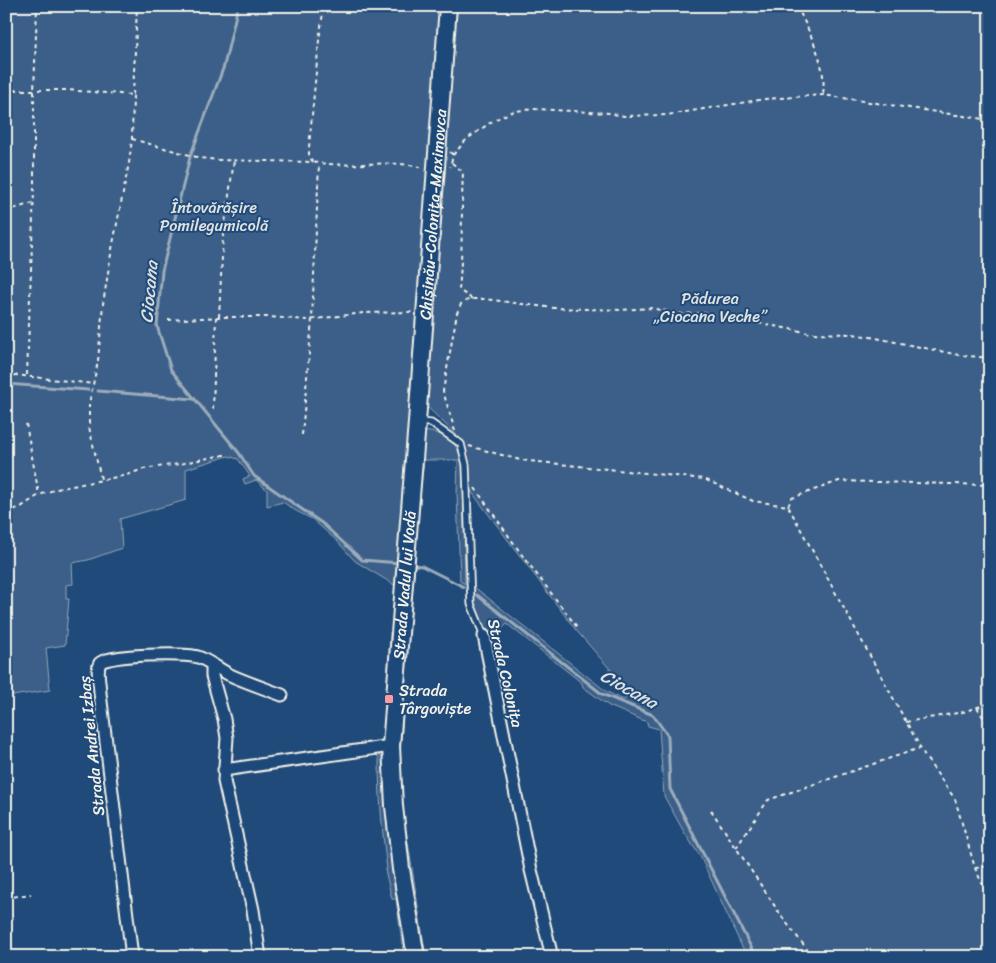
<svg xmlns="http://www.w3.org/2000/svg" width="996" height="963" viewBox="0 0 996 963" font-family="Sriracha,sans-serif">
<rect width="100%" height="100%" fill="#1f4a7a"/>
<filter id="ink" filterUnits="userSpaceOnUse"><feTurbulence type="fractalNoise" baseFrequency=".02" numOctaves="2"/><feDisplacementMap in="SourceGraphic" scale="10" xChannelSelector="R" yChannelSelector="G"/><feConvolveMatrix kernelMatrix="1 2 1 2 8 2 1 2 1" color-interpolation-filters="sRGB"/></filter>
<g filter="url(#ink)">
<!-- green -->
<path fill="#3a5f88" stroke="#97a8b8" d="M 6,6 L 444,6 L 393,676 L 388,676 L 390,632 L 393,632 L 396,586 L 355,561 L 337,541 L 312,519 L 296,511 L 283,502 L 267,506 L 267,490 L 256,480 L 245,484 L 243,479 L 250,476 L 238,459 L 228,456 L 186,469 L 186,500 L 120,519 L 122,548 L 88,560 L 72,563 L 73,584 L 66,585 L 66,599 L 69,599 L 65,645 L 46,648 L 50,690 L 6,697 Z
M 452,6 L 990,6 L 990,957 L 750,957 L 742,947 L 701,858 L 684,832 L 664,796 L 659,729 L 648,726 L 647,722 L 609,706 L 583,687 L 582,683 L 507,624 L 491,639 C 482,622 472,607 473,586 L 607,692 L 624,700 L 630,692 L 575,629 L 471,491 L 463,441 L 423,403 Z
M 423,431 C 449,434 457,441 463,466 L 465,584 L 460,581 L 457,493 L 458,460 L 424,460 L 420,493 L 400,755 L 404,830 L 406,830 L 426,957 L 420,957 L 409,892 L 397,752 Z
M 375,754 L 378,754 L 388,764 L 411,957 L 404,957 L 396,899 L 392,899 L 385,870 L 387,869 C 382,832 379,795 379,758 Z"/>
<g fill="none" stroke-linecap="round" stroke-linejoin="round">
<!-- stream -->
<path stroke="#9cacbb" stroke-width="3" d="M 238,6 L 224,66 L 190,157 L 162,271 L 157,326 L 171,370 L 239,453 L 254,476 L 323,524 L 362,560 L 400,563
M 6,384 L 88,390
M 98,391 L 194,399
M 414,565 L 422,566 L 464,587
M 477,595 L 602,694 L 653,715 L 668,736 L 670,789 L 756,957"/>
<defs>
<path id="lane" d="M 419,422 L 431,423 L 461,444 L 466,465 L 471,604 L 484,636"/>
<path id="street" d="M 484,636 L 531,870 L 552,957
M 212,666 L 212,676 L 224,719 L 227,738 L 224,781 L 253,910 L 260,957
M 224,770 L 391,746
M 132,957 L 100,693 C 100,685 96,670 100,663 C 107,654 186,653 198,657 C 207,660 219,669 228,674 C 245,682 264,688 282,695"/>
<g id="secondary">
<path id="s1" d="M 416,957 L 401,869 L 394,806 L 391,746 L 417,422 L 448,6"/>
</g>
</defs>
<!-- lane casing -->
<use href="#lane" stroke="#f4f1e8" stroke-width="9"/>
<!-- street casing -->
<use href="#street" stroke="#f4f1e8" stroke-width="15"/>
<!-- secondary casing -->
<use href="#secondary" stroke="#f4f1e8" stroke-width="20"/>
<!-- path -->
<path stroke="#f4f1e8" stroke-width="2" stroke-dasharray="4 4" stroke-linecap="butt" d="M 797,6 C 810,34 827,64 823,95
M 6,90 L 66,90 L 133,95 L 132,139 L 129,163 L 111,254 L 103,304 L 98,361 L 89,404 L 89,427 L 101,479
M 133,95 L 137,6
M 132,139 L 200,158 L 219,160 L 313,162 C 348,169 390,158 424,168
M 450,152 L 453,155 L 450,167
M 453,155 L 467,139 L 494,120 L 514,111 L 535,109 L 609,113 L 624,116 L 667,115 L 765,99 L 823,95 L 990,120
M 313,162 L 309,156 L 309,147 L 319,40 L 324,6
M 452,163 L 463,172 C 461,212 463,250 459,290 L 472,299
M 6,211 L 33,203
M 219,317 L 223,237 L 234,160
M 168,320 L 219,317 L 270,317 L 307,320 L 363,313 L 413,312
M 6,374 L 94,384
M 27,375 L 34,191 L 34,92 L 37,6
M 213,409 L 216,317
M 26,424 L 39,495
M 455,431 L 443,391 L 457,313 L 462,302 L 472,299 L 484,299 L 554,308 L 621,310 L 651,308 L 682,314 L 706,313 L 810,333 L 853,334 L 871,337 L 959,355 L 990,358
M 302,435 L 312,319 L 319,164
M 469,446 L 520,460 L 704,479 L 753,501 L 788,506 L 926,758 L 955,799 L 975,868 L 990,901
M 475,488 L 522,555 L 577,627
M 788,506 L 792,498 L 839,481 L 990,485
M 6,512 L 21,507 L 39,495 L 57,489 L 127,475 L 143,469 L 179,464 L 228,454
M 977,707 L 990,729
M 906,722 L 963,712 L 990,703
M 711,810 L 782,917 L 813,957
M 736,848 L 768,800 L 920,748
M 975,868 L 990,866
M 6,898 L 31,894"/>
<!-- lane -->
<use href="#lane" stroke="#1f4a7a" stroke-width="5.5"/>
<!-- street -->
<use href="#street" stroke="#1f4a7a" stroke-width="11"/>
<!-- secondary -->
<use href="#secondary" stroke="#1f4a7a" stroke-width="16"/>
</g>
</g>
<!-- markers -->
<rect fill="#ff9aa2" stroke="#1f4a7a" stroke-width="2" x="384" y="694" width="10" height="10" rx="2.5"/>
<g text-anchor="middle" stroke-width="4" stroke-linejoin="round" paint-order="stroke">
<!-- park labels -->
<g font-size="16" fill="#e1e2de" stroke="#1f4a7a">
<text x="214" y="213">Întovărășire<tspan x="214" dy="18">Pomilegumicolă</tspan></text>
<text x="710" y="304">Pădurea<tspan x="710" dy="18">„Ciocana Veche”</tspan></text>
</g>
<!-- street labels -->
<g font-size="16" fill="#f4f1e8" stroke="#1f4a7a">
<text dy="6" stroke="none"><textPath href="#s1" startOffset="746">Chișinău-Colonița-Maximovca</textPath></text>
<text dy="6" stroke="none"><textPath href="#s1" startOffset="374">Strada Vadul lui Vodă</textPath></text>
<text transform="translate(506 673) rotate(77)" y="6">Strada Colonița</text>
<text transform="translate(91 746) rotate(-96)" y="6">Strada Andrei Izbaș</text>
</g>
<!-- poi labels -->
<g font-size="16" fill="#f4f1e8" stroke="#1f4a7a" text-anchor="start">
<text x="399" y="696">Strada<tspan x="399" dy="18">Târgoviște</tspan></text>
</g>
<!-- water labels -->
<g font-size="18" font-style="italic" fill="#dee0dd" stroke="#1f4a7a">
<text transform="translate(149 292) rotate(-85)" y="6">Ciocana</text>
<text transform="translate(629 689) rotate(29)" y="6">Ciocana</text>
</g>
</g>
<!-- margin -->
<rect width="996" height="963" fill="none" stroke="#1f4a7a" stroke-width="25"/>
<rect x="12" y="12" width="971" height="938" fill="none" stroke="#f4f1e8" stroke-width="2" filter="url(#ink)"/>
</svg>
